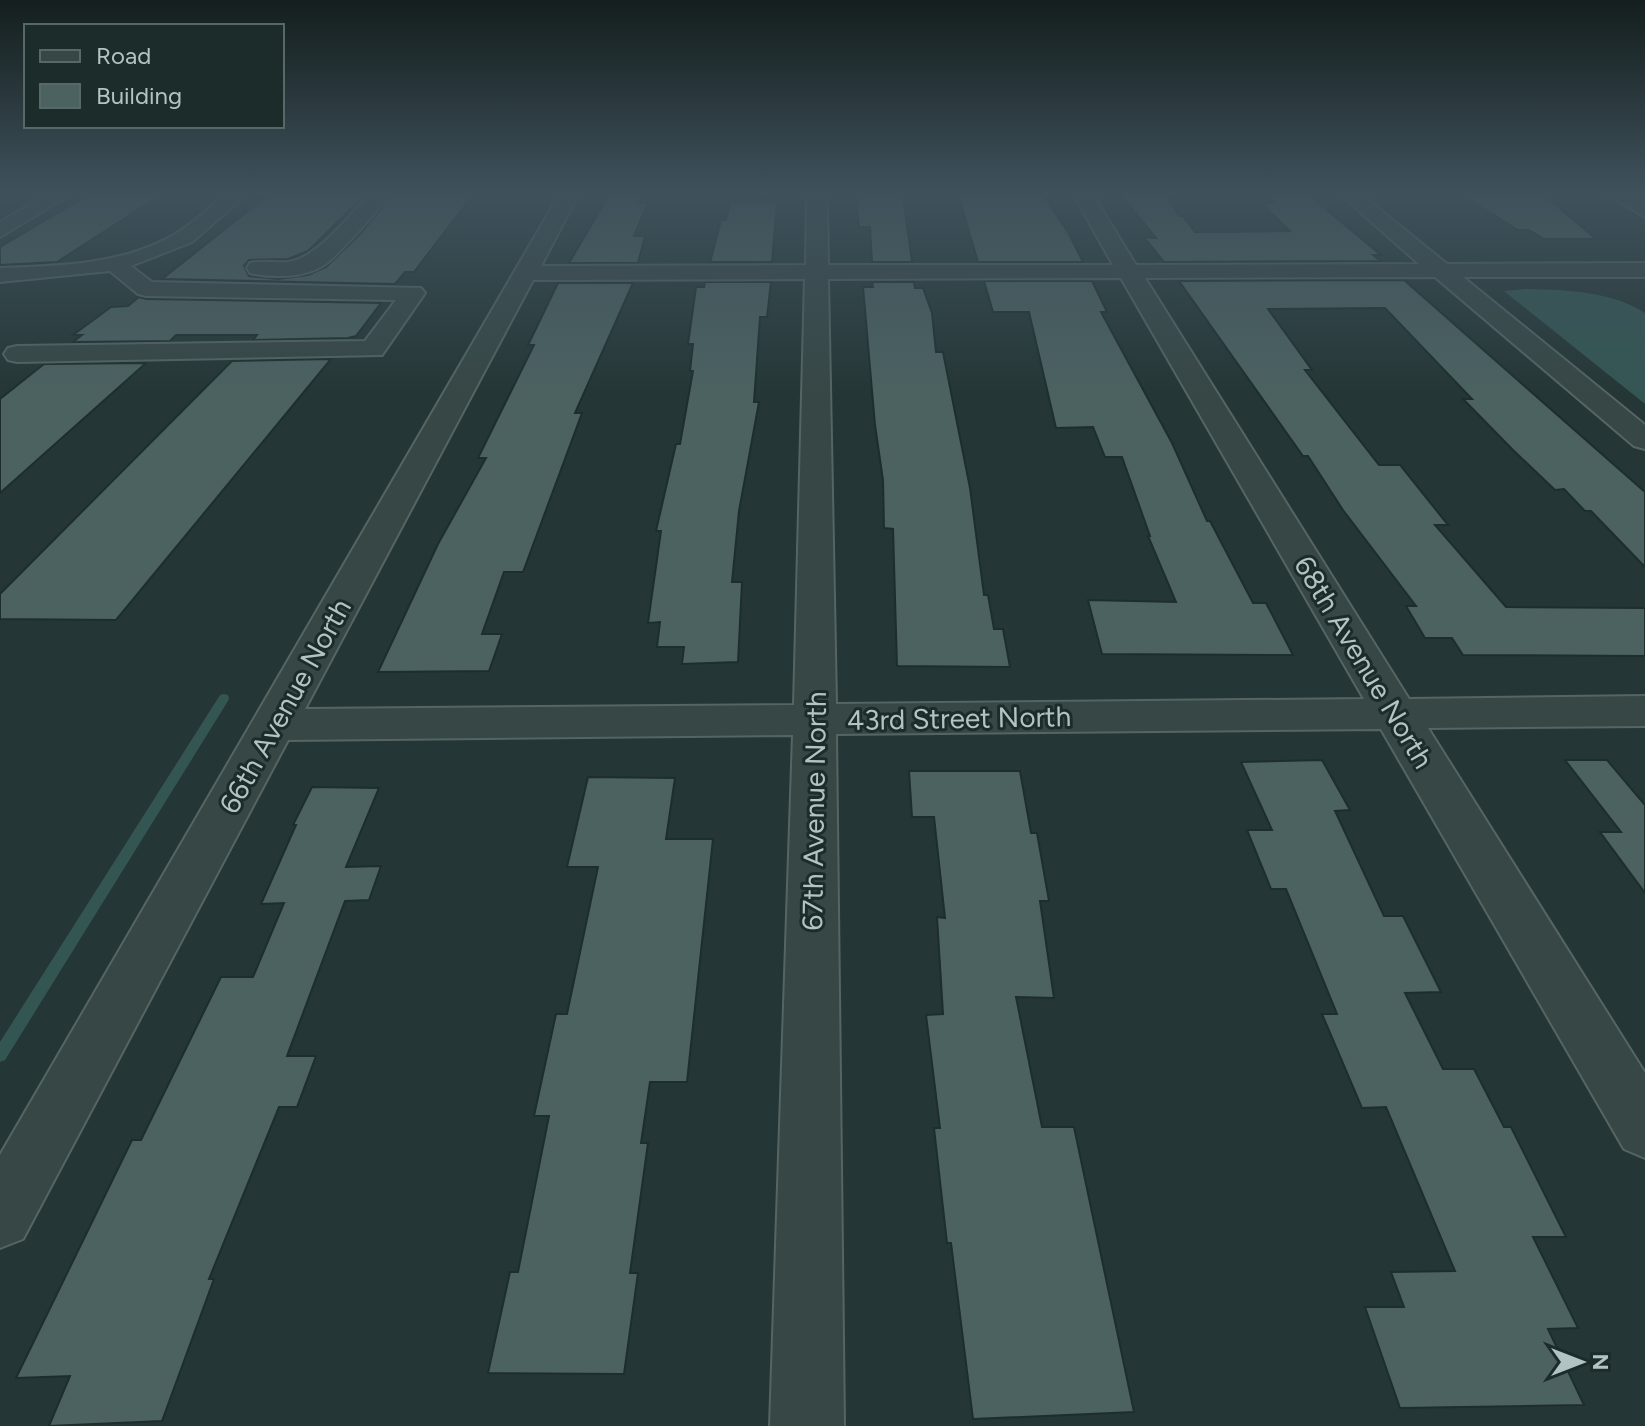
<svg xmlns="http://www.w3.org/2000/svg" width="1645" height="1426" viewBox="0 0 1645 1426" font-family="Figtree,sans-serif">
<rect width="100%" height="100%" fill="#243635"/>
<!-- water -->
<path fill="#345653" d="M 1526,289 C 1565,290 1612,291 1645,313 L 1645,404 L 1504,291 Z"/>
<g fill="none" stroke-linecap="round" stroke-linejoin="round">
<!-- stream -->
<path fill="#345653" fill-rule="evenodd" d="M 224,694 L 228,695 L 229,698 L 228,701 L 5,1060 L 0,1062 L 0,1042 L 220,695 Z"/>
</g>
<!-- building -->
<path fill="#4c6261" stroke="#1e2e2d" stroke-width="2" d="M 88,195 L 161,195 L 57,262 L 0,265 L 0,247 Z
M 268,195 L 365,195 L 308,251 L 288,259 L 249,260 L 244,266 L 249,276 L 278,279 L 308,275 L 326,267 L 360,234 L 392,195 L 473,195 L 414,272 L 405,272 L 395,284 L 162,279 Z
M 609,195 L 642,195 L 639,203 L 648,203 L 634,236 L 645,236 L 638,263 L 569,263 Z
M 856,195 L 903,195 L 912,262 L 872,262 L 870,227 L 859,227 Z
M 958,195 L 1043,195 L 1068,232 L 1083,262 L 978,262 Z
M 1121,195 L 1166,195 L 1179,216 L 1183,216 L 1195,232 L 1290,231 L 1261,203 L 1274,203 L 1266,195 L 1309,195 L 1381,255 L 1373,255 L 1381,261 L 1164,262 L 1144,237 L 1156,238 Z
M 1462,195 L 1544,195 L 1596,239 L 1544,239 L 1529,230 L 1518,230 Z
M 730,202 L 777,202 L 772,262 L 710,262 L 721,220 L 726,220 Z
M 1404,280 L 1645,492 L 1645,567 L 1591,511 L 1585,511 L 1564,489 L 1555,490 L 1513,450 L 1463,399 L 1472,399 L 1385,308 L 1268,309 L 1312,370 L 1305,370 L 1379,465 L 1400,465 L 1448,525 L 1435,525 L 1506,607 L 1645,608 L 1645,656 L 1463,655 L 1452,638 L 1425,638 L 1406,606 L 1416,606 L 1343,510 L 1308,456 L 1303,456 L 1179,281 Z
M 984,281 L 1092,281 L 1107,312 L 1101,312 L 1172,443 L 1207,521 L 1210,521 L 1253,603 L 1266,603 L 1293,655 L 1102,654 L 1088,600 L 1176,602 L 1148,536 L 1150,536 L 1122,457 L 1105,457 L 1093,427 L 1056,428 L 1029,312 L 993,312 Z
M 705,282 L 771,282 L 767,317 L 760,317 L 754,402 L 759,402 L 739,511 L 732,582 L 742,582 L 738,662 L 682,664 L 684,647 L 657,647 L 660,622 L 648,623 L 661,531 L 656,531 L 676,444 L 680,444 L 693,371 L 690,371 L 693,344 L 688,344 L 696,287 L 704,287 Z
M 872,282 L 914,282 L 915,288 L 923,288 L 932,313 L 936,352 L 943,352 L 970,488 L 984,595 L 988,595 L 994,629 L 1003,629 L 1010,667 L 897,666 L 893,529 L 884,528 L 883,480 L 875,425 L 863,287 L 873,287 Z
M 558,283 L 633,283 L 575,413 L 582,413 L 523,572 L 504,572 L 482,634 L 502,634 L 489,671 L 378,672 L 438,544 L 486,458 L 478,458 L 534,345 L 528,345 Z
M 139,297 L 146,299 L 381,303 L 356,336 L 348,338 L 253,340 L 257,335 L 176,335 L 170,341 L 73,342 L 82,335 L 73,335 L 111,307 L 128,306 Z
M 331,359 L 116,620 L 0,619 L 0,594 L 232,361 Z
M 146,363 L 0,493 L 0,399 L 44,364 Z
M 1322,760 L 1350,810 L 1335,811 L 1384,916 L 1403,916 L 1441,992 L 1405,993 L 1443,1069 L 1474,1069 L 1504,1127 L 1511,1127 L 1566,1237 L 1533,1237 L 1578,1328 L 1548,1329 L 1584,1405 L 1400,1408 L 1365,1307 L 1404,1307 L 1391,1272 L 1455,1271 L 1386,1107 L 1362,1108 L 1322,1014 L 1337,1014 L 1286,889 L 1271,889 L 1247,830 L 1272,830 L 1241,762 Z
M 1565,760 L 1607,760 L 1645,805 L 1645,893 L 1600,832 L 1621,832 Z
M 909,771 L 1020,771 L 1031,833 L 1037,833 L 1049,901 L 1040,901 L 1054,998 L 1016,997 L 1042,1127 L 1074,1127 L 1134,1412 L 973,1419 L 951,1243 L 947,1243 L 934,1128 L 940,1128 L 926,1015 L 943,1014 L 937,917 L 945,918 L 934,817 L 912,817 Z
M 588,777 L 675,778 L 666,839 L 713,839 L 687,1082 L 650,1082 L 641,1143 L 648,1143 L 630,1273 L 638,1273 L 624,1374 L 488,1373 L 510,1272 L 518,1272 L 549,1116 L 534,1116 L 556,1014 L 567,1014 L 598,867 L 567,867 Z
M 312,787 L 379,788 L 346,867 L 381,866 L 369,900 L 345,901 L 287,1056 L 316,1056 L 297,1107 L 279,1107 L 209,1279 L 214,1279 L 162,1421 L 49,1426 L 70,1376 L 16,1378 L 132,1140 L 141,1140 L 221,977 L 253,977 L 284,903 L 261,904 L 296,825 L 293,825 Z"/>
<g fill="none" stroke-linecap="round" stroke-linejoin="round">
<defs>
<path id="minor" d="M 46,195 L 69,195 L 0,237 L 0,222 Z
M 224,195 L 246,195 L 192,242 L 131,266 L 152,282 L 421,288 L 425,293 L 382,355 L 17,362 L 8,360 L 4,354 L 8,348 L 17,346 L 365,341 L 396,300 L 146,296 L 138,294 L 110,271 L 0,282 L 0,268 C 57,266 119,265 170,237 C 190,226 207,210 224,195 Z
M 369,195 L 389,195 C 378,210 338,256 324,265 C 305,278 272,278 250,273 L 247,268 L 250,263 C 263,260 275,263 288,262 C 316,259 349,216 369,195 Z
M 559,195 L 578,195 L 541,266 L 806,265 L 807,195 L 827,195 L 828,265 L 1113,265 L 1074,195 L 1093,195 L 1136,265 L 1419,264 L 1341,195 L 1362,195 L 1447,264 L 1645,263 L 1645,277 L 1463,277 L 1645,425 L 1645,449 L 1634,446 L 1435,277 L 1145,278 L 1409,699 L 1645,696 L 1645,726 L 1428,728 L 1645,1073 L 1645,1158 L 1624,1149 L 1381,729 L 836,734 L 844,1426 L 770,1426 L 793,735 L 288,740 L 23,1239 L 0,1248 L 0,1155 ZM 1121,278 L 1364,699 L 836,704 L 828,279 ZM 805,279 L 794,705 L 305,709 L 533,280 Z
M 1608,195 L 1632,195 L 1645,203 L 1645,217 Z"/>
</defs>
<!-- minor casing -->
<use href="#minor" stroke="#556564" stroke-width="4"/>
<!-- minor -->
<use href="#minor" fill="#374746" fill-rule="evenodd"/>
</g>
<!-- sky -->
<linearGradient id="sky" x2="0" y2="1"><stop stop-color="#141e1d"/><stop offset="0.49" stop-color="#3f525c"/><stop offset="1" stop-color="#3f525c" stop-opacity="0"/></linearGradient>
<rect width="1645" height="395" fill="url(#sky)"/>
<g text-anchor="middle" stroke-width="6" stroke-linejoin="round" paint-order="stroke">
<!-- street labels -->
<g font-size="28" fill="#b2c3c3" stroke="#1c2c2b">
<text transform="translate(1364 662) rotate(59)" y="10">68th Avenue North</text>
<text transform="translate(285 706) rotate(-61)" y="10">66th Avenue North</text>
<text transform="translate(959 718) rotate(-1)" y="10">43rd Street North</text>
<text transform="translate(814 811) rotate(-89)" y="10">67th Avenue North</text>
</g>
</g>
<!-- legend -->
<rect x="24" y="24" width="260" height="104" fill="#1c2c2b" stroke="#586868" stroke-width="2"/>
<rect x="40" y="50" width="40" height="12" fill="#374746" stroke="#586868" stroke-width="2"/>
<text x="96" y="64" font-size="24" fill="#b2c3c3">Road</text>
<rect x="40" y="84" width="40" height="24" fill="#4c6261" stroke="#586868" stroke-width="2"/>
<text x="96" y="104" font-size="24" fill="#b2c3c3">Building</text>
<!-- north arrow -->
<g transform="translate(1581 1362) rotate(90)" stroke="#1c2c2b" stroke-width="6" paint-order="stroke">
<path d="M0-6L14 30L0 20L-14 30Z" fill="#b2c3c3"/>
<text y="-12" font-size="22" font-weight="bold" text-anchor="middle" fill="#b2c3c3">N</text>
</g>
</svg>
